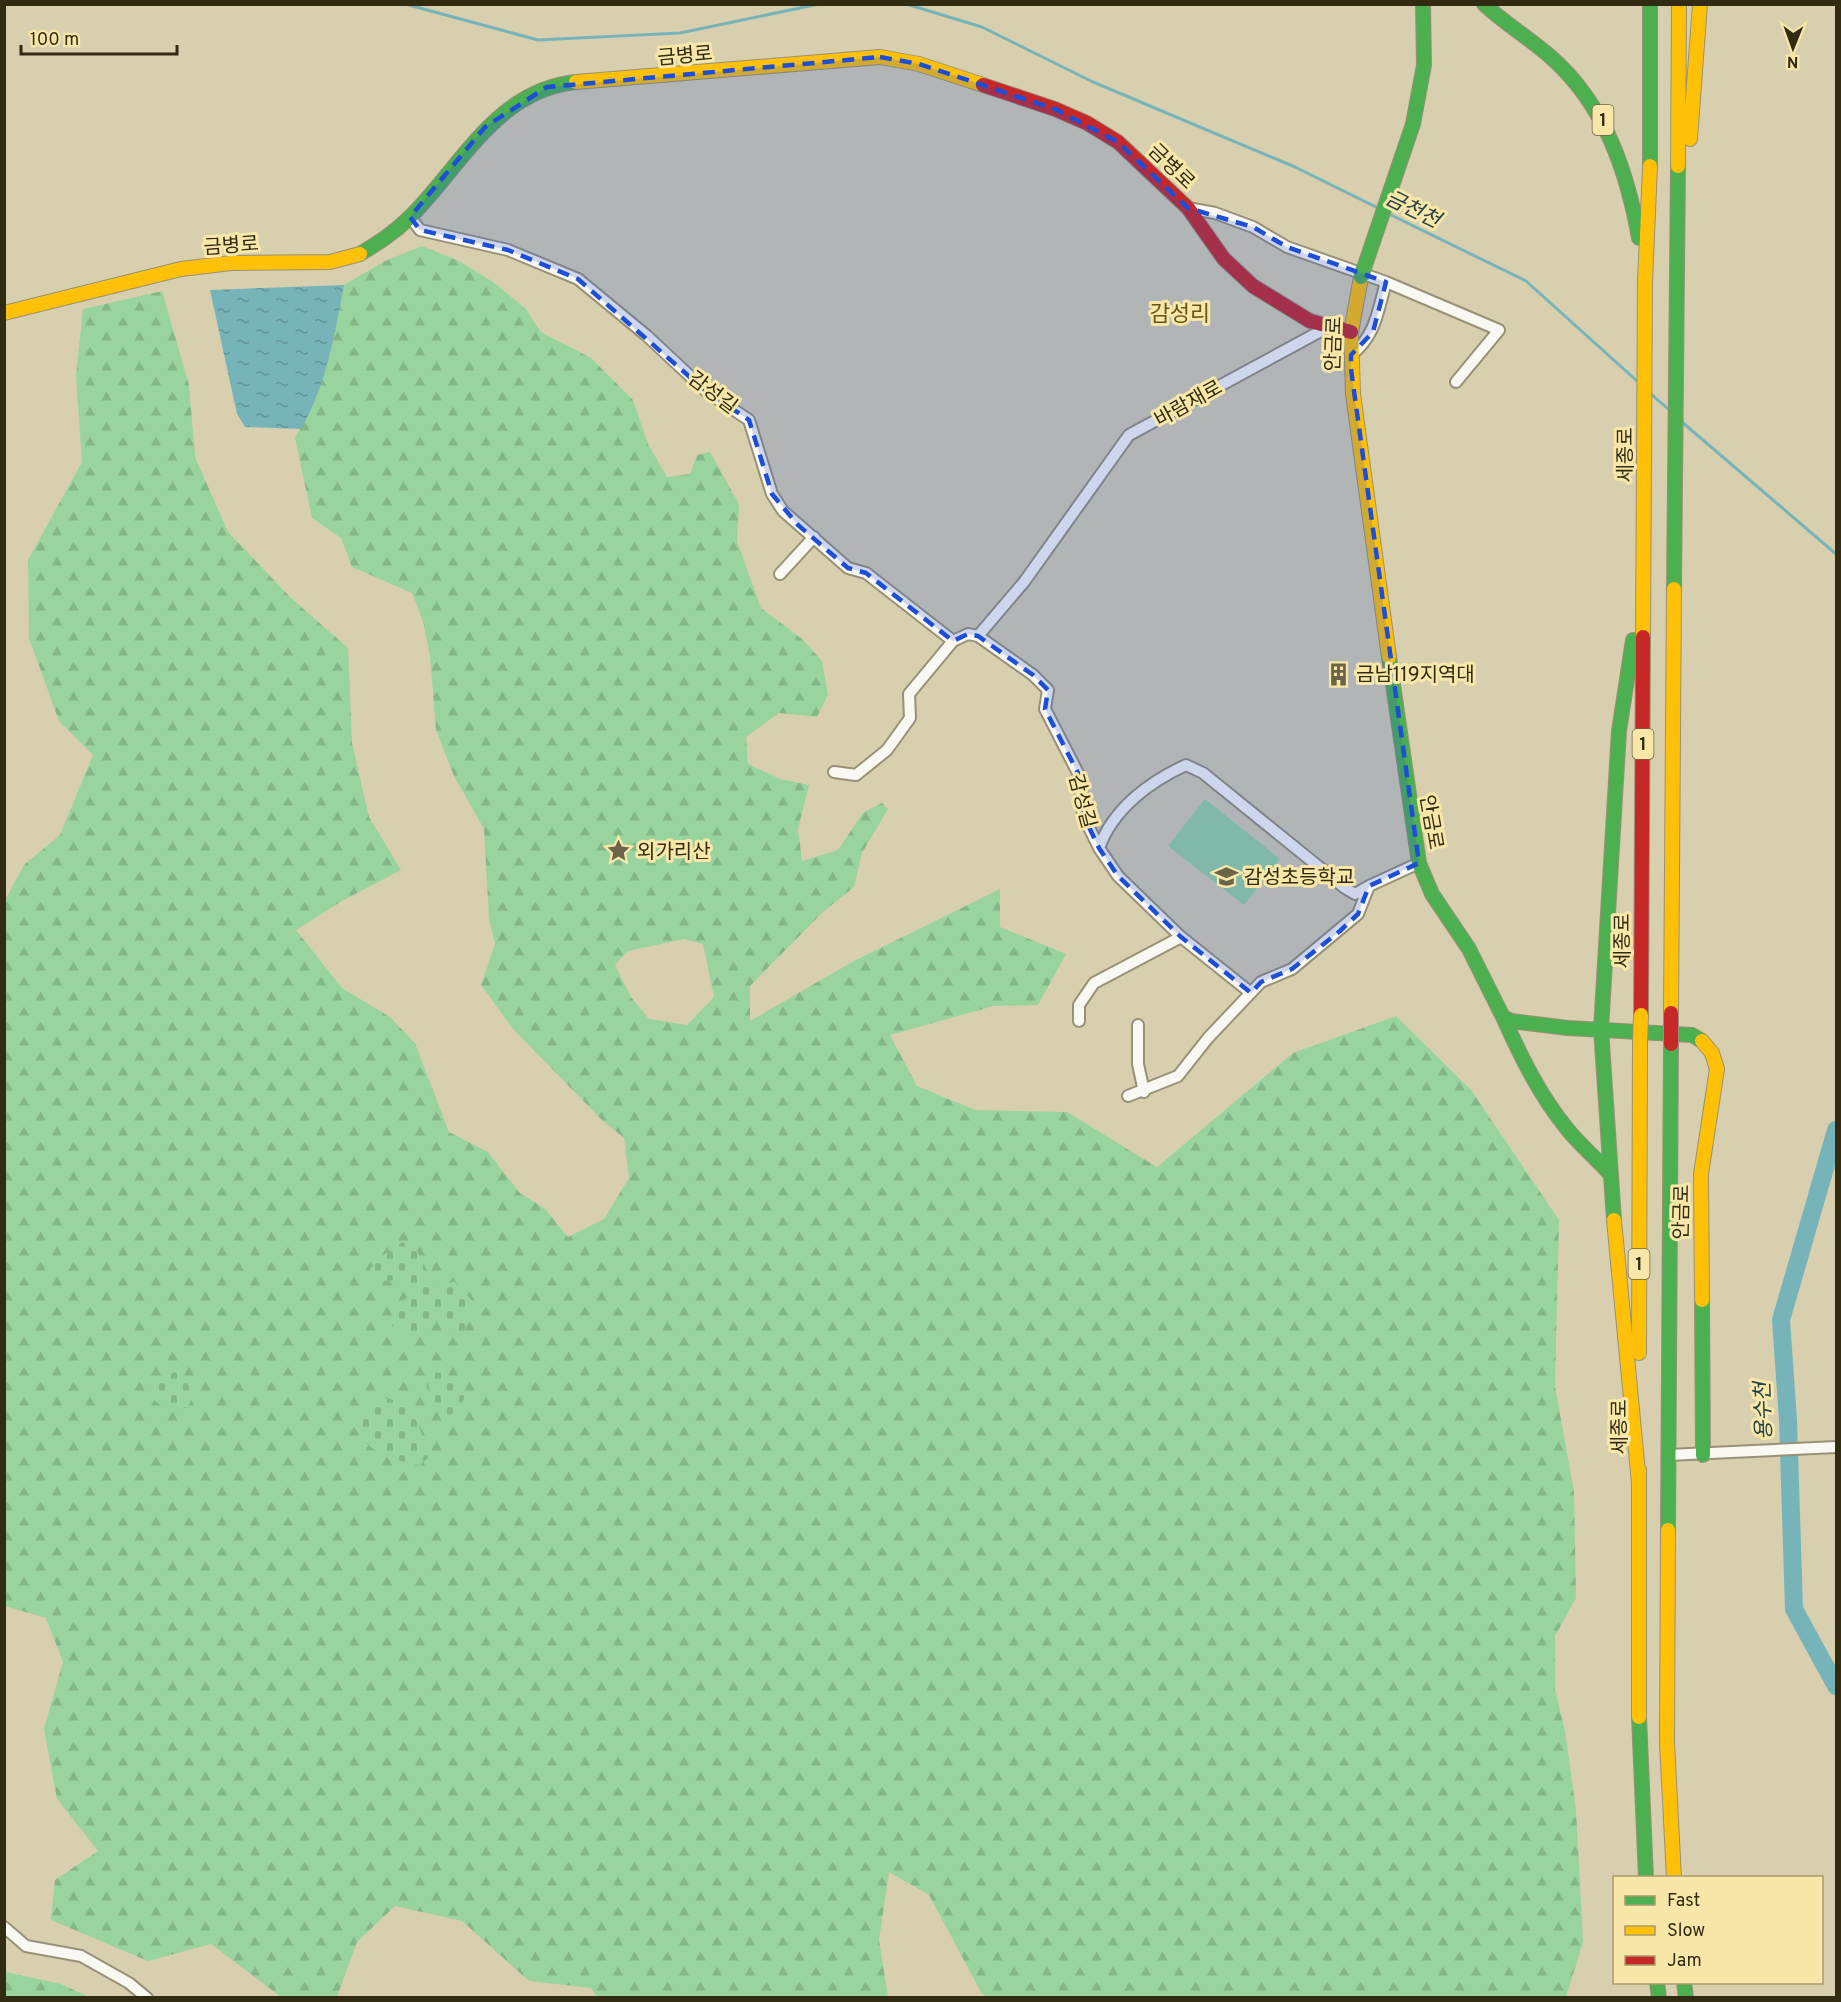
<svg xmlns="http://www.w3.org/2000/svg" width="1841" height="2002" viewBox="0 0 1841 2002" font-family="Overpass,'Noto Sans KR',sans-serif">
<defs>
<pattern id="forest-firs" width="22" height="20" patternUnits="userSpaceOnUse" patternTransform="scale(1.5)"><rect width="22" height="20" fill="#99d49f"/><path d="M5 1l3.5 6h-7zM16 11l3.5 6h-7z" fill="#84b688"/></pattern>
<pattern id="cemetery-stones" width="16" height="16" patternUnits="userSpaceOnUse" patternTransform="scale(1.5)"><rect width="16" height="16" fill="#99d49f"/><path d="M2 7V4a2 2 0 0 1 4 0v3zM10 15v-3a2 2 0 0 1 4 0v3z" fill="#84b688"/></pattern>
<pattern id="water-ripples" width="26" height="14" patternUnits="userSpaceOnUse" patternTransform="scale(1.5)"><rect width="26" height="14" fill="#77b4b9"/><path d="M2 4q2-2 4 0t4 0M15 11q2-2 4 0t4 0" fill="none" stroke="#629395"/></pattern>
</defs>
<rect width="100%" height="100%" fill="#d8cfae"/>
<!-- grass -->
<path fill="#99d49f" d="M 1205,799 L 1280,859 L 1244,905 L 1168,846 Z"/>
<!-- forest -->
<path fill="url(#forest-firs)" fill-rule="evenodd" d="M 422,246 L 459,261 L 493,282 L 525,308 L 541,332 L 591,358 L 633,400 L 648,444 L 667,477 L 690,474 L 697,455 L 710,452 L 739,504 L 737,541 L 761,608 L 802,639 L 822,661 L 828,695 L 817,717 L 779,713 L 746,737 L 748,764 L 780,779 L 809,785 L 798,829 L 802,861 L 838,850 L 863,813 L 882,803 L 888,809 L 862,853 L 854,887 L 823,912 L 750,986 L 750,1021 L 854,961 L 1000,889 L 1000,927 L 1066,954 L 1038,1005 L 994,1006 L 890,1035 L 917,1086 L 975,1110 L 1067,1112 L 1157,1167 L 1293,1053 L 1396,1016 L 1471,1090 L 1559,1220 L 1555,1386 L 1574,1492 L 1576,1598 L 1555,1636 L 1555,1689 L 1565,1731 L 1576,1810 L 1583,1942 L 1566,1997 L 988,1997 L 982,1994 L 929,1895 L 889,1872 L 879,1940 L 888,1997 L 597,1997 L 591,1988 L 529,1981 L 462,1921 L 395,1906 L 357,1942 L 337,1997 L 281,1997 L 211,1944 L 148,1961 L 51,1920 L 55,1880 L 98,1851 L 57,1799 L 44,1729 L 63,1662 L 46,1618 L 5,1606 L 4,902 L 24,865 L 60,835 L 93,755 L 59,721 L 29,638 L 28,560 L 82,462 L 76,375 L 83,309 L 162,291 L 189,385 L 195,457 L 228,532 L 290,597 L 348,648 L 352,743 L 369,817 L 401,870 L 342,901 L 296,930 L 342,988 L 390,1017 L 415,1043 L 449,1132 L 488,1152 L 520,1193 L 545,1209 L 568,1237 L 604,1219 L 629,1178 L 624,1138 L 603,1121 L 513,1029 L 481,985 L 495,944 L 489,918 L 484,829 L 454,776 L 436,730 L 430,656 L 423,621 L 412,593 L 352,567 L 341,538 L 312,518 L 295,438 C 323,391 334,339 344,285 L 385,261 ZM 684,939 L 703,944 L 714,997 L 687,1025 L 649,1019 L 631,997 L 615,965 L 628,951 Z
M 5,1972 L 61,1984 L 89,1997 L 5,1997 Z"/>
<!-- cemetery -->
<path fill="url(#cemetery-stones)" d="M 402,1242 L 416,1249 L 428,1272 L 440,1288 L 454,1281 L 474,1303 L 465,1321 L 466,1332 L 456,1342 L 439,1319 L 418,1334 L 402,1333 L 392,1326 L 392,1313 L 409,1295 L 407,1280 L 373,1281 L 369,1270 L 382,1256 Z
M 175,1372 L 187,1383 L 193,1395 L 188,1407 L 171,1413 L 154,1400 L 153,1384 Z
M 428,1372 L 443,1373 L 464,1383 C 466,1403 462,1408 446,1418 L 428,1391 L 425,1378 Z
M 384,1398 C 414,1401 423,1432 428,1458 L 420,1465 C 380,1459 328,1434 384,1398 Z"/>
<!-- water -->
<path fill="url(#water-ripples)" d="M 344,285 C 335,334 326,386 301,429 L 245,427 L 237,414 L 210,290 Z"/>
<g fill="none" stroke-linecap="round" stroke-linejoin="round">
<!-- stream -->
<path stroke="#77b4b9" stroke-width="3" d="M 405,4 L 538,40 L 680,33 L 819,4
M 906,4 L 982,27 L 1093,82 L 1295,167 L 1378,208
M 1389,214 L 1526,281 L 1637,381
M 1651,394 L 1668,409
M 1682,422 L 1836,554"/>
<!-- river -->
<path stroke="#77b4b9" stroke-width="18" d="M 1836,1130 L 1781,1320 L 1788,1420 L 1794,1609 L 1836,1686"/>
<defs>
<path id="street" d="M 1188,208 L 1215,213 L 1253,227 L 1287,247 L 1386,282
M 410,217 L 420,230 L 508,250 L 578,279 L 646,335 L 707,392 L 749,420 L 772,494 L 783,511 L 848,568 L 866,573 L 953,641 L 968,634 L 978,636 L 1033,675 L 1048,690 L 1045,709 L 1080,777 L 1083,815 L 1099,848 L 1118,876 L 1181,937 L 1251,993
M 1351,355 C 1376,336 1378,310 1386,282 L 1499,330 L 1456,382
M 780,574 L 814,537
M 978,636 L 1024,582 L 1129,435 L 1330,326
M 834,772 L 856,775 L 887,750 L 910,718 L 909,694 L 953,641
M 1099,848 C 1113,809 1149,782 1186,765 L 1203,773 L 1345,888 L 1355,894 L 1369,886
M 1079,1021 L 1079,1005 L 1094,983 L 1181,937
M 1138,1025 L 1138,1064 L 1144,1092
M 1128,1096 L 1178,1076 L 1208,1038 L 1261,982 L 1292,969 L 1358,914 L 1369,886 L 1419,863
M 1668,1455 L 1836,1447
M 4,1927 L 26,1946 L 81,1956 L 129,1983 L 147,1998"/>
<path id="fast" d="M 1484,4 C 1505,24 1531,39 1553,59 C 1605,106 1627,171 1639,238
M 1413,124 L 1424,65 L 1423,4
M 1650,166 L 1650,4
M 360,254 C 378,243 394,233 409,218 C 461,167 496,90 576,82
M 1674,589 L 1678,166
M 1389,657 L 1419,863 L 1432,894 L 1469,949 L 1503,1017 L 1511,1021 L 1568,1028 L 1692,1035 L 1702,1041
M 1503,1017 C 1521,1057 1540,1096 1568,1130 C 1581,1146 1597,1159 1610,1174
M 1614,1220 L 1601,1029 L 1619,731 L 1633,640
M 1702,1300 L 1703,1455
M 1668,1530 L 1671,1044
M 1639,1717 L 1646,1878
M 1657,1982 L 1659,1998
M 1684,1982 L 1686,1998"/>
<path id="slow" d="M 576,82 L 880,57 L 919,64 L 983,85
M 1690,139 L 1700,4
M 1678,166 L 1679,4
M 1361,277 L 1351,332 L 1353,394 L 1389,657
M 4,313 L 181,269 L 231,263 L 330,262 L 360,254
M 1643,637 L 1645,282 L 1650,166
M 1671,1013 L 1674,589
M 1702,1041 L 1712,1053 L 1717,1069 L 1701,1174 L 1702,1300
M 1614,1220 L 1639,1483
M 1639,1353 L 1640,1044
M 1639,1470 L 1639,1717
M 1668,1530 L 1667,1743 L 1674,1878"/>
<path id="jam" d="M 983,85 L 1055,109 L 1087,123 L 1118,142 L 1188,208 L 1224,259 L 1253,286 L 1310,321 L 1351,332
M 1641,1015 L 1643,637"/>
</defs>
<!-- street casing -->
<use href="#street" stroke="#999177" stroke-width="14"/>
<!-- fast casing -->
<use href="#fast" stroke="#999177" stroke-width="16"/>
<!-- slow casing -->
<use href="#slow" stroke="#999177" stroke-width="16"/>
<!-- jam casing -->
<use href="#jam" stroke="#999177" stroke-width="16"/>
<!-- street -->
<use href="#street" stroke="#f9f8f3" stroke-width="10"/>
<!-- fast -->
<use href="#fast" stroke="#4caf50" stroke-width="14"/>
<!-- slow -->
<use href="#slow" stroke="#ffc107" stroke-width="14"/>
<!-- jam -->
<use href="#jam" stroke="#c62828" stroke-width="14"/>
<defs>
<path id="fast-bridge" d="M 1361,277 L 1413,124"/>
<path id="slow-bridge" d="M 1640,1044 L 1641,1015"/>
<path id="jam-bridge" d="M 1671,1013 L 1671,1044"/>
</defs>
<!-- fast-bridge casing -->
<use href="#fast-bridge" stroke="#999177" stroke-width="16" stroke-linecap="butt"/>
<!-- slow-bridge casing -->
<use href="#slow-bridge" stroke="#999177" stroke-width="16" stroke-linecap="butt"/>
<!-- jam-bridge casing -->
<use href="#jam-bridge" stroke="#999177" stroke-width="16" stroke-linecap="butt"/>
<!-- fast-bridge -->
<use href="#fast-bridge" stroke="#4caf50" stroke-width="14"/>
<!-- slow-bridge -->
<use href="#slow-bridge" stroke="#ffc107" stroke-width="14"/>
<!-- jam-bridge -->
<use href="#jam-bridge" stroke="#c62828" stroke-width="14"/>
</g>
<!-- marked area -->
<path fill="#1d4ed8" fill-opacity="0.2" stroke="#1d4ed8" stroke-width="4.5" stroke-dasharray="12 8" stroke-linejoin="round" d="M 880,57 L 919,64 L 1055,109 L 1118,142 L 1188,208 L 1253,227 L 1287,247 L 1386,282 L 1373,332 L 1351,355 L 1351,369 L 1419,863 L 1369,886 L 1358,914 L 1340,931 L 1292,969 L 1261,982 L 1251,993 L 1181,937 L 1118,876 L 1099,848 L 1083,815 L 1080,777 L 1045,709 L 1048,690 L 1033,675 L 978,636 L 968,634 L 953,641 L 866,573 L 848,568 L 798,525 L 772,494 L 749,420 L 707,392 L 578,279 L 508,250 L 420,230 L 410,217 L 485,127 L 547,87 Z"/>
<!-- icons -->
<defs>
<symbol id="building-bare" viewBox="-9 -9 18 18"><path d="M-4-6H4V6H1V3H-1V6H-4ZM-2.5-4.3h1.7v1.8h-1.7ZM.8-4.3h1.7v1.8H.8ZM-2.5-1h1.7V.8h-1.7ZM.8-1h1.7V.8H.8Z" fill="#6b6449" stroke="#f8e7a8" stroke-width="2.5" paint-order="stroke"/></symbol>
<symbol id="sight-bare" viewBox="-9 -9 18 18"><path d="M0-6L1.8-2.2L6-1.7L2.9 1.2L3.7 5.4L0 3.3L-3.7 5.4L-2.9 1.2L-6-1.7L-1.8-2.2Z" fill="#6b6449" stroke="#f8e7a8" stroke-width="2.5" paint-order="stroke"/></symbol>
<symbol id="school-bare" viewBox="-9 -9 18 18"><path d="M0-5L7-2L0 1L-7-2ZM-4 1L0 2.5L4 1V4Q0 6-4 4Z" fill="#6b6449" stroke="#f8e7a8" stroke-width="2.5" paint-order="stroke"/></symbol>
</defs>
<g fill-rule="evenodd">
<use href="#building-bare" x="1322" y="658" width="33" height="33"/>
<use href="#sight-bare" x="602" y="834" width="33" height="33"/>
<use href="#school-bare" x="1210" y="860" width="33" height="33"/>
</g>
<g text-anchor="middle" stroke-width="6" stroke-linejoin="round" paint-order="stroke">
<!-- shield labels -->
<g fill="#f8e7a8" stroke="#6d633f" stroke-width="1.5">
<rect x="1592.5" y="105" width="21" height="30" rx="4.5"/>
<rect x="1632.5" y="729" width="21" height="30" rx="4.5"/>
<rect x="1628.5" y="1249" width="21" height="30" rx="4.5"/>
</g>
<g font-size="18" font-weight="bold" fill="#312b12">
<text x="1603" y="126">1</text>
<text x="1643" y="750">1</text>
<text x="1639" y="1270">1</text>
</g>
<!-- street labels -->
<g font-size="20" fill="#312b12" stroke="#f8e7a8">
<text transform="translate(685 55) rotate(-5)" y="7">금병로</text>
<text transform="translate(1172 166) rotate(44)" y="7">금병로</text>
<text transform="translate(231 245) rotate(-4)" y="7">금병로</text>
<text transform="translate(1333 344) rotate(-88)" y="7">안금로</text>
<text transform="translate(713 392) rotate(37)" y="7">감성길</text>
<text transform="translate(1188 403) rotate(-29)" y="7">바람재로</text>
<text transform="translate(1625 455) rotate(-90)" y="7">세종로</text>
<text transform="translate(1083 801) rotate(75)" y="7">감성길</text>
<text transform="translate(1432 822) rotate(80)" y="7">안금로</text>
<text transform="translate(1622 941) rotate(-90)" y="7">세종로</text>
<text transform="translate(1681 1212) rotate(-89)" y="7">안금로</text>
<text transform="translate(1619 1427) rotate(-90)" y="7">세종로</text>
</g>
<!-- poi labels -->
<g font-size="20" fill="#312b12" stroke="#f8e7a8" text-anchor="start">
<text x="1356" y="681">금남119지역대</text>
<text x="637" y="858">외가리산</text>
<text x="1244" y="884">감성초등학교</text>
</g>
<!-- water labels -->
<g font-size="21" font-style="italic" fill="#254249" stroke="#f8e7a8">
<text transform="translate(1413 209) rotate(26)" y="7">금천천</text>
<text transform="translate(1763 1411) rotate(-92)" y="7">용수천</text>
</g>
<!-- quarter labels -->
<g font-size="22" fill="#655618" stroke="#f8e7a8">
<text x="1180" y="321">감성리</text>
</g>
</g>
<!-- border -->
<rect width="1841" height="2002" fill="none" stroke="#312b12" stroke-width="12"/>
<!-- legend -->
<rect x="1613" y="1876" width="210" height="108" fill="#f8e7a8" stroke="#a89c6c" stroke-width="1.5"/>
<rect x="1625" y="1896" width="30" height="9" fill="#4caf50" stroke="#a89c6c" stroke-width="1.5"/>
<text x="1667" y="1906" font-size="18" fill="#312b12">Fast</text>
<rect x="1625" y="1926" width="30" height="9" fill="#ffc107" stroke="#a89c6c" stroke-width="1.5"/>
<text x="1667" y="1936" font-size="18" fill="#312b12">Slow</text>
<rect x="1625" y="1956" width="30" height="9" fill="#c62828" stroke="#a89c6c" stroke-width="1.5"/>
<text x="1667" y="1966" font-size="18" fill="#312b12">Jam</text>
<!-- north arrow -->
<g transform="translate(1793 48) rotate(181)" stroke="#f8e7a8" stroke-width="4.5" paint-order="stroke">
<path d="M0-4.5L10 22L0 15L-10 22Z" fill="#312b12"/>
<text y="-9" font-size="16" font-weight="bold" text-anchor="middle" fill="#312b12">N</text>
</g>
<!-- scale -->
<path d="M21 45v9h156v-9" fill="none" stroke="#312b12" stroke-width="3"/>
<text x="30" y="45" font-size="18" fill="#312b12" stroke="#f8e7a8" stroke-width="4.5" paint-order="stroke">100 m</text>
</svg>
